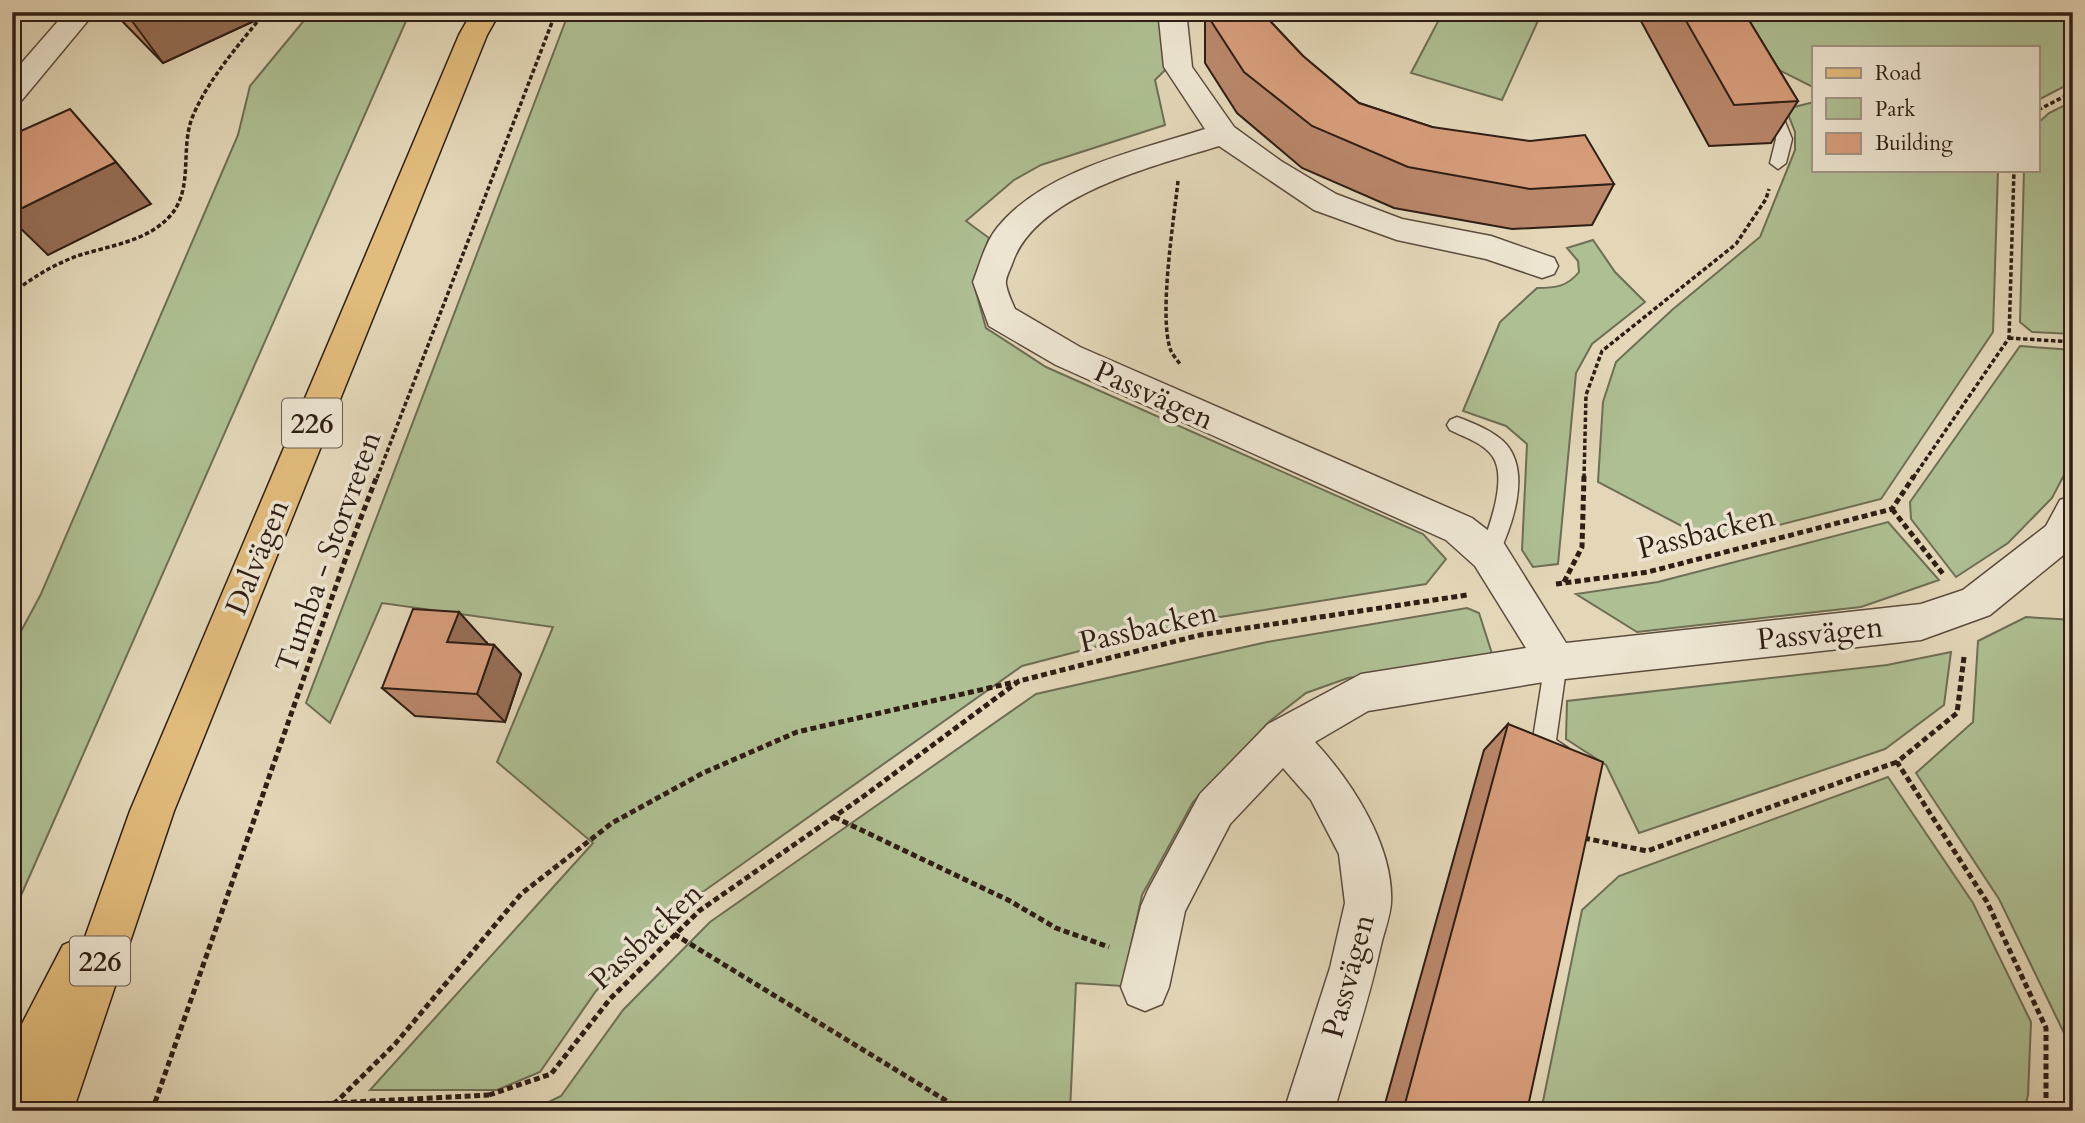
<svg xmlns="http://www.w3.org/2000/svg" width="2085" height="1123" viewBox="0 0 2085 1123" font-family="Cardo,serif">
<rect width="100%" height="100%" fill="#e3d7b8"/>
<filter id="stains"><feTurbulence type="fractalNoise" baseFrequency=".00286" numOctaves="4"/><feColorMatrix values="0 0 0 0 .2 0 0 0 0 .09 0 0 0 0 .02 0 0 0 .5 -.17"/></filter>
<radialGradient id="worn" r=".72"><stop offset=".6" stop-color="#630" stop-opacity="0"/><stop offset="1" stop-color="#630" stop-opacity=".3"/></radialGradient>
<!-- green -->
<path fill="#aebf93" stroke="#6e6e54" stroke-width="2" d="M 311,12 L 410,12 L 12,916 L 12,648 L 41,594 L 238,135 L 250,86 Z
M 569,12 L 1164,12 L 1167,68 L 1155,80 L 1165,125 L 1041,165 L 1014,180 L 966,221 L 989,238 L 973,281 L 986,328 L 1046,367 L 1423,534 L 1446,559 L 1426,584 L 1195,621 L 1022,666 L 690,901 L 596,991 L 540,1072 L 497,1090 L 370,1090 L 593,843 L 497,762 L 553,627 L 382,603 L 330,723 L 306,703 Z
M 1443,12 L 1542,12 L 1502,100 L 1411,73 Z
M 1732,12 L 2073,12 L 2073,82 L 2038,100 L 2038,47 L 1814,47 L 1814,90 L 1813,87 L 1769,65 Z
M 2073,101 L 2073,334 L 2032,332 L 2020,322 L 2024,170 L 2038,170 L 2038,123 L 2049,113 Z
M 1814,102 L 1814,170 L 1998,170 L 1993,332 L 1881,499 L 1712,542 L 1598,482 L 1603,402 L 1616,362 L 1672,310 L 1760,237 L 1795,150 L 1795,132 L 1786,109 Z
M 1593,240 L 1615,272 L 1645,302 L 1592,344 L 1576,373 L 1558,564 L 1533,567 L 1522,550 L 1527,444 L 1506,426 L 1463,411 L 1500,322 L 1537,288 C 1555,288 1567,287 1579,272 L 1578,261 L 1567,248 Z
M 2020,346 L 2073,350 L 2073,458 L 2052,498 L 2008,543 L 1956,577 L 1911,519 L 1910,502 Z
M 1888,522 L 1939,580 L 1861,607 L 1637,632 L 1576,594 L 1658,582 Z
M 1467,608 L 1479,613 L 1494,660 L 1348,678 L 1306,693 L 1270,721 L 1193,802 L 1142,895 L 1122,986 L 1076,983 L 1070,1111 L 530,1111 L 561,1096 L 623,1010 L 710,922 L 1036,694 L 1267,642 Z
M 2026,617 L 2073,620 L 2073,1111 L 2064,1111 L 2065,1035 L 1999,899 L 1916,773 L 1973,722 L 1978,641 Z
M 1951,652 L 1944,705 L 1885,749 L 1639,833 L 1606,765 L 1566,739 L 1567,701 L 1887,665 Z
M 1888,777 L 1973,903 L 2031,1022 L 2028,1095 L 2024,1111 L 1541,1111 L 1582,910 L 1619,876 Z"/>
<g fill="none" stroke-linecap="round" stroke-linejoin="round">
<defs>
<path id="lane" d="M 1776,97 L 1784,102 L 1782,114 L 1792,139 L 1786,163 L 1778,169 L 1770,163 L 1776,139 L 1766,114 L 1768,102 Z
M 1457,417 C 1473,423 1494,431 1506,444 C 1532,474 1511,529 1496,560 L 1489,563 L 1482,560 L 1479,554 C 1488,530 1508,480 1493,457 C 1484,443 1464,437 1450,430 L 1447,425 L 1450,420 Z
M 1556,652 L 1564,655 L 1567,662 L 1556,740 L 1568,748 L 1572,756 L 1568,764 L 1560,767 L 1536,753 L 1532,745 L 1545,662 L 1548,655 Z"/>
<path id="street" d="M 66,12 L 95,12 L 22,100 L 12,102 L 12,74 Z
M 1162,12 L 1190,12 L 1187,20 L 1192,67 L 1234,127 L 1281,161 L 1336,194 L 1402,219 L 1491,236 L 1554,258 L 1558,266 L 1554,274 L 1542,278 L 1486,259 L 1397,240 L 1314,210 L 1219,146 C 1155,166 1035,194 1012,264 C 1010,270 1005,278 1006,284 C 1007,292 1012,302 1015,309 L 1080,347 L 1472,518 L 1503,542 L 1566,643 L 1921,604 L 1963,590 L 2046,526 L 2060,500 L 2073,495 L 2072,548 L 1990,615 L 1921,640 L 1556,680 L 1368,711 L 1315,742 C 1352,782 1394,846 1391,903 C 1390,917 1384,932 1381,945 C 1369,1001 1350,1056 1334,1111 L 1284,1111 L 1330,968 L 1345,903 L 1339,854 L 1311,800 L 1283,768 L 1230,824 L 1185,911 L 1169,987 L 1162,1004 L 1145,1011 L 1128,1004 L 1121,987 L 1141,906 L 1148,890 L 1200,794 L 1268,724 L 1361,674 L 1526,648 L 1475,566 L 1446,540 L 1056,365 L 989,326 L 973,282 C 980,264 985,243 997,228 C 1042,171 1139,150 1205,129 L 1164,67 L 1159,20 Z"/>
<path id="primary" d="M 472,12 L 500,12 L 487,35 L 174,811 L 73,1111 L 12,1111 L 12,1043 L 63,945 L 79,938 L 84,940 L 130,811 L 459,35 Z"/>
</defs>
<!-- lane casing -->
<use href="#lane" stroke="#5c4c3d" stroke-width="3"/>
<!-- street casing -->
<use href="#street" stroke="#5c4c3d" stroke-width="3"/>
<!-- primary casing -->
<use href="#primary" stroke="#2f1e14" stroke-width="3"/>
<!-- path-far1 -->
<path stroke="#2f1e14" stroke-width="3.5" stroke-dasharray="4.5 2.5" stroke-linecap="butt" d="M 2038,110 L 2073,92
M 1178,181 C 1174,219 1158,318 1171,351 C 1173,355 1177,360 1180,364
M 12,294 C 31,278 53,265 77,256 C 107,246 147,242 170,216 C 194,189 180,150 192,118 C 208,79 239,45 265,12
M 2009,338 L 2073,342
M 377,478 L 556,12
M 1584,478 L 1586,395 L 1602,351 L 1736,244 L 1766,199 L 1769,189
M 1913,478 L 2009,338 L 2014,170"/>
<!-- path -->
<path stroke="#2f1e14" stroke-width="5" stroke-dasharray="6 3.5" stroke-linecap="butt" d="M 1892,509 L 1943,574
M 1564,582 L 1582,547 L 1584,476
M 1556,584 L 1648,572 L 1892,509 L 1914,476
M 1964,657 L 1957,713 L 1897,762 L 1987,902 L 2046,1028 L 2046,1111
M 834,817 L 1010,901 L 1056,928 L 1109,947
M 1584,838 L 1647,851 L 1897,762
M 674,934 L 963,1111
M 489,1095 L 551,1074 L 610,999 L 699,911 L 864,796 L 1019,681 L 1200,635 L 1467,595
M 152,1111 L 350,546 L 377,476
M 327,1111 L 395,1044 L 521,894 L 612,823 L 703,773 L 797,732 L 1015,682"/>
<!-- lane -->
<use href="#lane" fill="#ede5d1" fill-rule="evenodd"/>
<!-- street -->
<use href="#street" fill="#ede5d1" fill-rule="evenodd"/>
<!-- primary -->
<use href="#primary" fill="#e2bc7c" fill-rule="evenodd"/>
<!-- path-bridge -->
<path stroke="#2f1e14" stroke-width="5" stroke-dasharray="6 3.5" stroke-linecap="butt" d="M 180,1111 L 489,1095"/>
</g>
<!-- wall -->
<path fill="#b9876a" stroke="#2f1e14" stroke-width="2" d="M 115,12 L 248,12 L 254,21 L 163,63 L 123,22 Z
M 1205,12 L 1271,12 L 1271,22 L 1303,56 L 1359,103 L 1432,127 L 1614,184 L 1592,225 L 1512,229 L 1394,208 L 1302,168 L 1237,113 L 1205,63 Z
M 1636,12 L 1744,12 L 1798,101 L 1771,143 L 1709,146 Z
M 487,643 L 487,644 L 494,645 L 521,674 L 505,722 L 415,716 L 382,688 Z
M 1508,724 L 1527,1111 L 1383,1111 L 1484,750 Z"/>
<!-- shaded-wall -->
<path fill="#966e56" stroke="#2f1e14" stroke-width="2" d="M 151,12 L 248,12 L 254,21 L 163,63 L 132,21 Z
M 116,162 L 151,204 L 48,255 L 12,220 L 12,213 Z
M 459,612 L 487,643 L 477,672 L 447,642 Z
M 494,645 L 521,674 L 505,722 L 477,694 Z"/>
<!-- building -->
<path fill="#d79d7b" stroke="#2f1e14" stroke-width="2" d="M 123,12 L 151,12 L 132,21 Z
M 1211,12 L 1271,12 L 1271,22 L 1303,56 L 1359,103 L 1432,127 L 1530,141 L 1585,135 L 1614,184 L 1530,189 L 1408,167 L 1312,126 L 1244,72 L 1211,21 Z
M 1681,12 L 1744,12 L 1798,101 L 1734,105 Z
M 70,109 L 116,162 L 12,213 L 12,135 Z
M 413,609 L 459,612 L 447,642 L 494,645 L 477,694 L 382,688 Z
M 1508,724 L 1603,762 L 1527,1111 L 1403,1111 Z"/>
<g text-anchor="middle" stroke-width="7" stroke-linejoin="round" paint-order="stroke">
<!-- shield labels -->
<g fill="#ede5d1" stroke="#685a4d" stroke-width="2">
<rect x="282" y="398.5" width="60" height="49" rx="5"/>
<rect x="70" y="936.5" width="60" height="49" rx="5"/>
</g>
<g font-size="28" font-weight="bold" fill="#2f1e14">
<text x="312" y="433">226</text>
<text x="100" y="971">226</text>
</g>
<!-- street labels -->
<g font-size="30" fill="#2f1e14" stroke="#ede5d1">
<text transform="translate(1154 395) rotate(24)" y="10">Passvägen</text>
<text transform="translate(1706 532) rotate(-14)" y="10">Passbacken</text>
<text transform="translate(328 552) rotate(-70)" y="10">Tumba - Storvreten</text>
<text transform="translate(257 557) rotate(-68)" y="10">Dalvägen</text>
<text transform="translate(1148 627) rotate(-13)" y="10">Passbacken</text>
<text transform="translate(1820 633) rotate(-6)" y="10">Passvägen</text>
<text transform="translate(646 936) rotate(-43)" y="10">Passbacken</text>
<text transform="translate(1348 976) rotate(-75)" y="10">Passvägen</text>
</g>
</g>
<!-- margin -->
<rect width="2085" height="1123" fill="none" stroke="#e3d7b8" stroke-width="42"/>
<rect x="14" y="14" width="2057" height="1095" fill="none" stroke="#2f1e14" stroke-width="3.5"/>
<rect x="21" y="21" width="2043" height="1081" fill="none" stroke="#2f1e14" stroke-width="2"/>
<!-- legend -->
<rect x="1812" y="46" width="228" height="126" fill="#ede5d1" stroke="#a19585" stroke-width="2"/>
<rect x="1826" y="68" width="35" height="10" fill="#e2bc7c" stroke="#a19585" stroke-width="2"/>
<text x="1875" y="80" font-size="21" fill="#2f1e14">Road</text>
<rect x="1826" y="98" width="35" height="21" fill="#aebf93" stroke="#a19585" stroke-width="2"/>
<text x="1875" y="116" font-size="21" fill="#2f1e14">Park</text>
<rect x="1826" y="133" width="35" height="21" fill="#d79d7b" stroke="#a19585" stroke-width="2"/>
<text x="1875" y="150" font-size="21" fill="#2f1e14">Building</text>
<rect width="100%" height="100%" filter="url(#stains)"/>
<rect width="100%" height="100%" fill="url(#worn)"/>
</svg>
